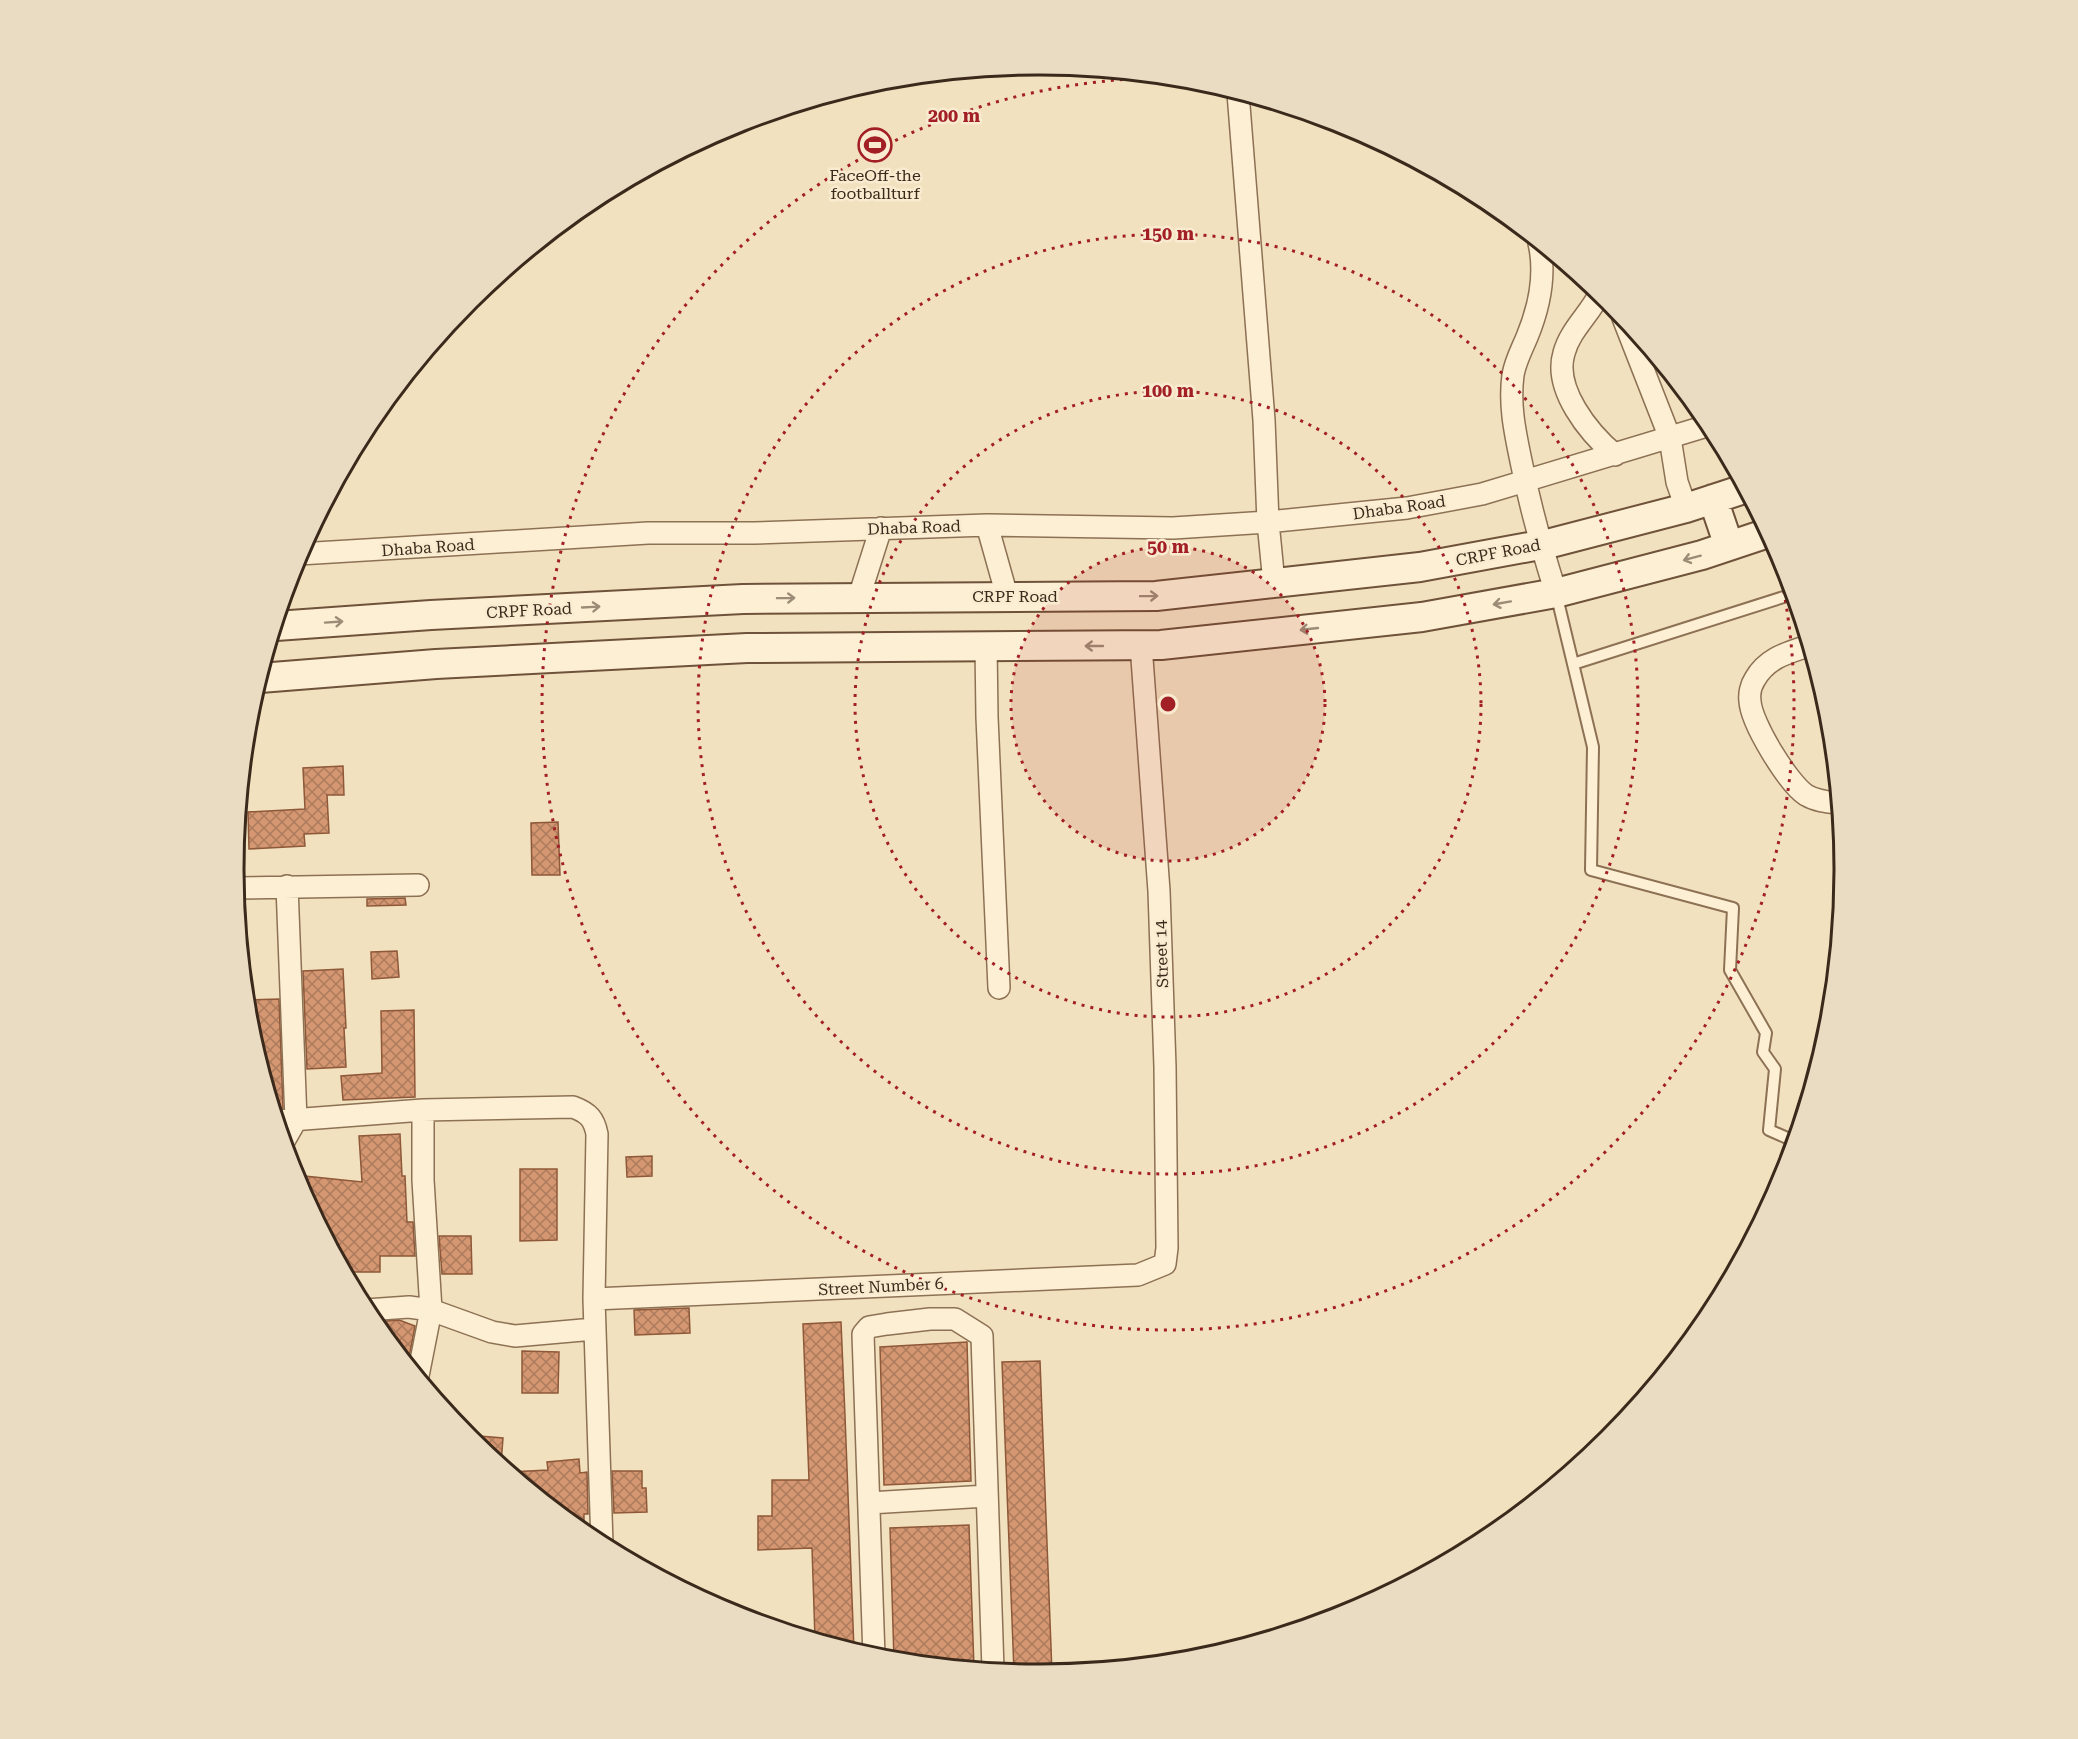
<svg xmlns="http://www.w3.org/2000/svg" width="2078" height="1739" viewBox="0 0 2078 1739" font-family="'Roboto Serif',serif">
<defs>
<pattern id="building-cross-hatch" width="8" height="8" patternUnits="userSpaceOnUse" patternTransform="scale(1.5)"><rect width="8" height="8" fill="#d49771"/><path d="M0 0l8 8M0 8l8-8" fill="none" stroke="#ad7b5c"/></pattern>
</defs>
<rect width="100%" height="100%" fill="#f2e1bf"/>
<!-- building -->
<path fill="url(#building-cross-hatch)" stroke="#8e5839" stroke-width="1.5" d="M 343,766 L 344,795 L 327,795 L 329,833 L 304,834 L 305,846 L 249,849 L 248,812 L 305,809 L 303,768 Z
M 558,822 L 560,875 L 532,875 L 531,823 Z
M 405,898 L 406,905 L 367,906 L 367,899 Z
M 397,951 L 399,977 L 372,979 L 371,952 Z
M 343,969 L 346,1028 L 344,1028 L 346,1067 L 307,1069 L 303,971 Z
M 279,999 L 283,1108 L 275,1109 L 268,1087 L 267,1074 L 264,1074 L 249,1026 L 247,1000 Z
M 414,1010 L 415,1097 L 343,1100 L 341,1076 L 382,1073 L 381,1011 Z
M 400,1134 L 402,1176 L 405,1176 L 407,1222 L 413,1222 L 415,1256 L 380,1256 L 380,1272 L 346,1272 L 294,1175 L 362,1182 L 359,1136 Z
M 652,1156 L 652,1176 L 627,1177 L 626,1157 Z
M 520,1169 L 557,1169 L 557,1240 L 520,1241 Z
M 439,1236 L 471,1236 L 472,1274 L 442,1274 Z
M 689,1308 L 690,1333 L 635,1335 L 634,1310 Z
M 399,1320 L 415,1326 L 408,1363 L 374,1322 Z
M 841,1322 L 845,1416 L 854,1650 L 815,1639 L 812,1548 L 758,1550 L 758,1516 L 772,1516 L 772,1480 L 809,1480 L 803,1324 Z
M 967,1342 L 971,1481 L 884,1485 L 880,1347 Z
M 522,1351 L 559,1352 L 558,1393 L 522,1393 Z
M 1040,1361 L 1052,1673 L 1039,1674 L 1014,1672 L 1002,1362 Z
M 467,1435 L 503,1438 L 501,1464 L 470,1438 Z
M 579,1459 L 580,1473 L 587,1472 L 588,1514 L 584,1514 L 584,1533 L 511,1472 L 548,1470 L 547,1462 Z
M 612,1471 L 642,1471 L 642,1488 L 646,1488 L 647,1512 L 614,1513 Z
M 969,1525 L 974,1668 L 894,1660 L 890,1528 Z"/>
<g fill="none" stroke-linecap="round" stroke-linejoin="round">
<defs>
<path id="lane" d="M 1556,593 L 1593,747 L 1591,870 L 1733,908 L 1730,970 L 1766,1033 L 1763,1052 L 1775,1069 L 1769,1130 L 1794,1141
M 1573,664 L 1793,594"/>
<path id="street" d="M 1238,93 L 1264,420 L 1268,522 L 1274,583
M 1539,243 C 1546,274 1539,308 1527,337 C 1522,349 1515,362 1513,375 C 1509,405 1515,432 1521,461 C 1530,506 1542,549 1556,593
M 1600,293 C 1590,314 1570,330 1564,353 C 1553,389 1589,433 1615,455
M 1623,318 L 1670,438 L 1677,482 L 1686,508
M 987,525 L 1007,596
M 299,554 L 648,533 L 754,533 L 987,525 L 1173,528 L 1268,522 L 1407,508 L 1482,494 L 1710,425
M 859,597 L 881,528
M 986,646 L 987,717 L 999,988
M 1808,646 C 1787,653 1767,658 1755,679 C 1751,685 1749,694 1750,701 C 1751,723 1788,783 1806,795 C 1816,801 1827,802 1837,803
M 236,888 L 418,885
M 278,1121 L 423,1110 L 573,1107 C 589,1113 594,1119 597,1134 L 594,1299 L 602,1544
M 284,1141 L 296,1120 L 287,886
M 594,1299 L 1138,1275 L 1165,1264 L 1167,1248 L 1165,1067 L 1159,891 L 1141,645
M 366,1310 L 409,1307 L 431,1310 L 492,1332 L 515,1336 L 594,1329
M 418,1376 L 431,1310 L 423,1180 L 423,1110
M 869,1503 L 987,1496
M 874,1657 L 863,1334 L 869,1327 L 887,1324 L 930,1319 L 955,1319 L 982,1336 L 993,1670"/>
<path id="secondary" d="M 1713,499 L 1729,546
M 276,626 L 431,615 L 743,599 L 1156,596 L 1420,567 L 1551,543 L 1686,508 L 1744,489
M 260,678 L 436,664 L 747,648 L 1161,645 L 1422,617 L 1556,593 L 1702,555 L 1768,533"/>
</defs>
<!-- lane casing -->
<use href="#lane" stroke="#8d7155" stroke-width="14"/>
<!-- street casing -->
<use href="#street" stroke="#8d7155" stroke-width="24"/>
<!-- secondary casing -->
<use href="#secondary" stroke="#6e5239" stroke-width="32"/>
<!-- lane -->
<use href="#lane" stroke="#fcefd3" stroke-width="10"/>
<!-- street -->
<use href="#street" stroke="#fcefd3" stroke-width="21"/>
<!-- secondary -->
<use href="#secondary" stroke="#fcefd3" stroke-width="28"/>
</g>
<!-- one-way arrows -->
<defs><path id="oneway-shaft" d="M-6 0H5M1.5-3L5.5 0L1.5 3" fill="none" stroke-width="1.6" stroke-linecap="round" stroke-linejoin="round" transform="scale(1.5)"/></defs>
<g stroke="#9c8c77">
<use href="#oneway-shaft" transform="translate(1692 558) rotate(165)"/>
<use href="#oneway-shaft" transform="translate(1149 596) rotate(-1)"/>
<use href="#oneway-shaft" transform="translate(786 598) rotate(-1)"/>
<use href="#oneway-shaft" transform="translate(1502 603) rotate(170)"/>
<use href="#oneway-shaft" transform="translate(591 607) rotate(-3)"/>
<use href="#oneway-shaft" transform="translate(334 622) rotate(-4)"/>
<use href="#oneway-shaft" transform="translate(1309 629) rotate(174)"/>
<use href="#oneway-shaft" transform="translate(1094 646) rotate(180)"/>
</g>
<!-- distance rings -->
<circle cx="1168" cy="704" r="157" fill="#a21f25" fill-opacity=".12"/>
<g fill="none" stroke="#a21f25" stroke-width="3" stroke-dasharray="3 6">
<circle cx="1168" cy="704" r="157"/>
<circle cx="1168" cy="704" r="313"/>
<circle cx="1168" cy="704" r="470"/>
<path d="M1774 547A626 626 0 1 1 1173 78"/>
</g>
<!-- icons -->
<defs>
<symbol id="stadium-ring" viewBox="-11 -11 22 22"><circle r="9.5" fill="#f9ebd0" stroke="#a21f25" stroke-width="1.5"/><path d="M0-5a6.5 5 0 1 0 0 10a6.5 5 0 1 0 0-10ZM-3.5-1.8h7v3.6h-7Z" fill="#a21f25"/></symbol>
</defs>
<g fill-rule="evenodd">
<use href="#stadium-ring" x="856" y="126" width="38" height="38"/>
</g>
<g text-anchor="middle" stroke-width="5" stroke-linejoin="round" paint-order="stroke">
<!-- poi labels -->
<g font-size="16" fill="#3b2a1b" stroke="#f9ebd0">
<text x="875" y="181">FaceOff-the<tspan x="875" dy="18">footballturf</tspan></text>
</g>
<!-- street labels -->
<g font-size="16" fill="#3b2a1b" stroke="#f9ebd0">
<text transform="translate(1399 507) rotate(-8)" y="6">Dhaba Road</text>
<text transform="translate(914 527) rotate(-2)" y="6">Dhaba Road</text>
<text transform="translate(428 547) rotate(-4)" y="6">Dhaba Road</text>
<text transform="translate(1498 552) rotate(-11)" y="6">CRPF Road</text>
<text x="1015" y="602">CRPF Road</text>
<text transform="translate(529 610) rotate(-3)" y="6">CRPF Road</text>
<text transform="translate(1161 954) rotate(-92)" y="6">Street 14</text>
<text transform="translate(881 1286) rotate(-3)" y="6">Street Number 6</text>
</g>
</g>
<!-- crop -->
<path d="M0 0H2078V1739H0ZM1038 75H1040A794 794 0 0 1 1834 869V870A794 794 0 0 1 1040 1664H1038A794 794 0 0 1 244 870V869A794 794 0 0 1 1038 75Z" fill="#eadcc2" fill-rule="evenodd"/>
<path fill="none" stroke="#3b2a1b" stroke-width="3" d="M1038 75H1040A794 794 0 0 1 1834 869V870A794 794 0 0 1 1040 1664H1038A794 794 0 0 1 244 870V869A794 794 0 0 1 1038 75Z"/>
<circle cx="1168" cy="704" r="9" fill="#a21f25" stroke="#f9ebd0" stroke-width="3"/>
<g font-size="18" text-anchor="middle" font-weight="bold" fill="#a21f25" stroke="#f9ebd0" stroke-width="5" stroke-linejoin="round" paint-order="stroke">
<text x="954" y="122">200 m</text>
<text x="1168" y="240">150 m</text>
<text x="1168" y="397">100 m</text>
<text x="1168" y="553">50 m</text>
</g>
</svg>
